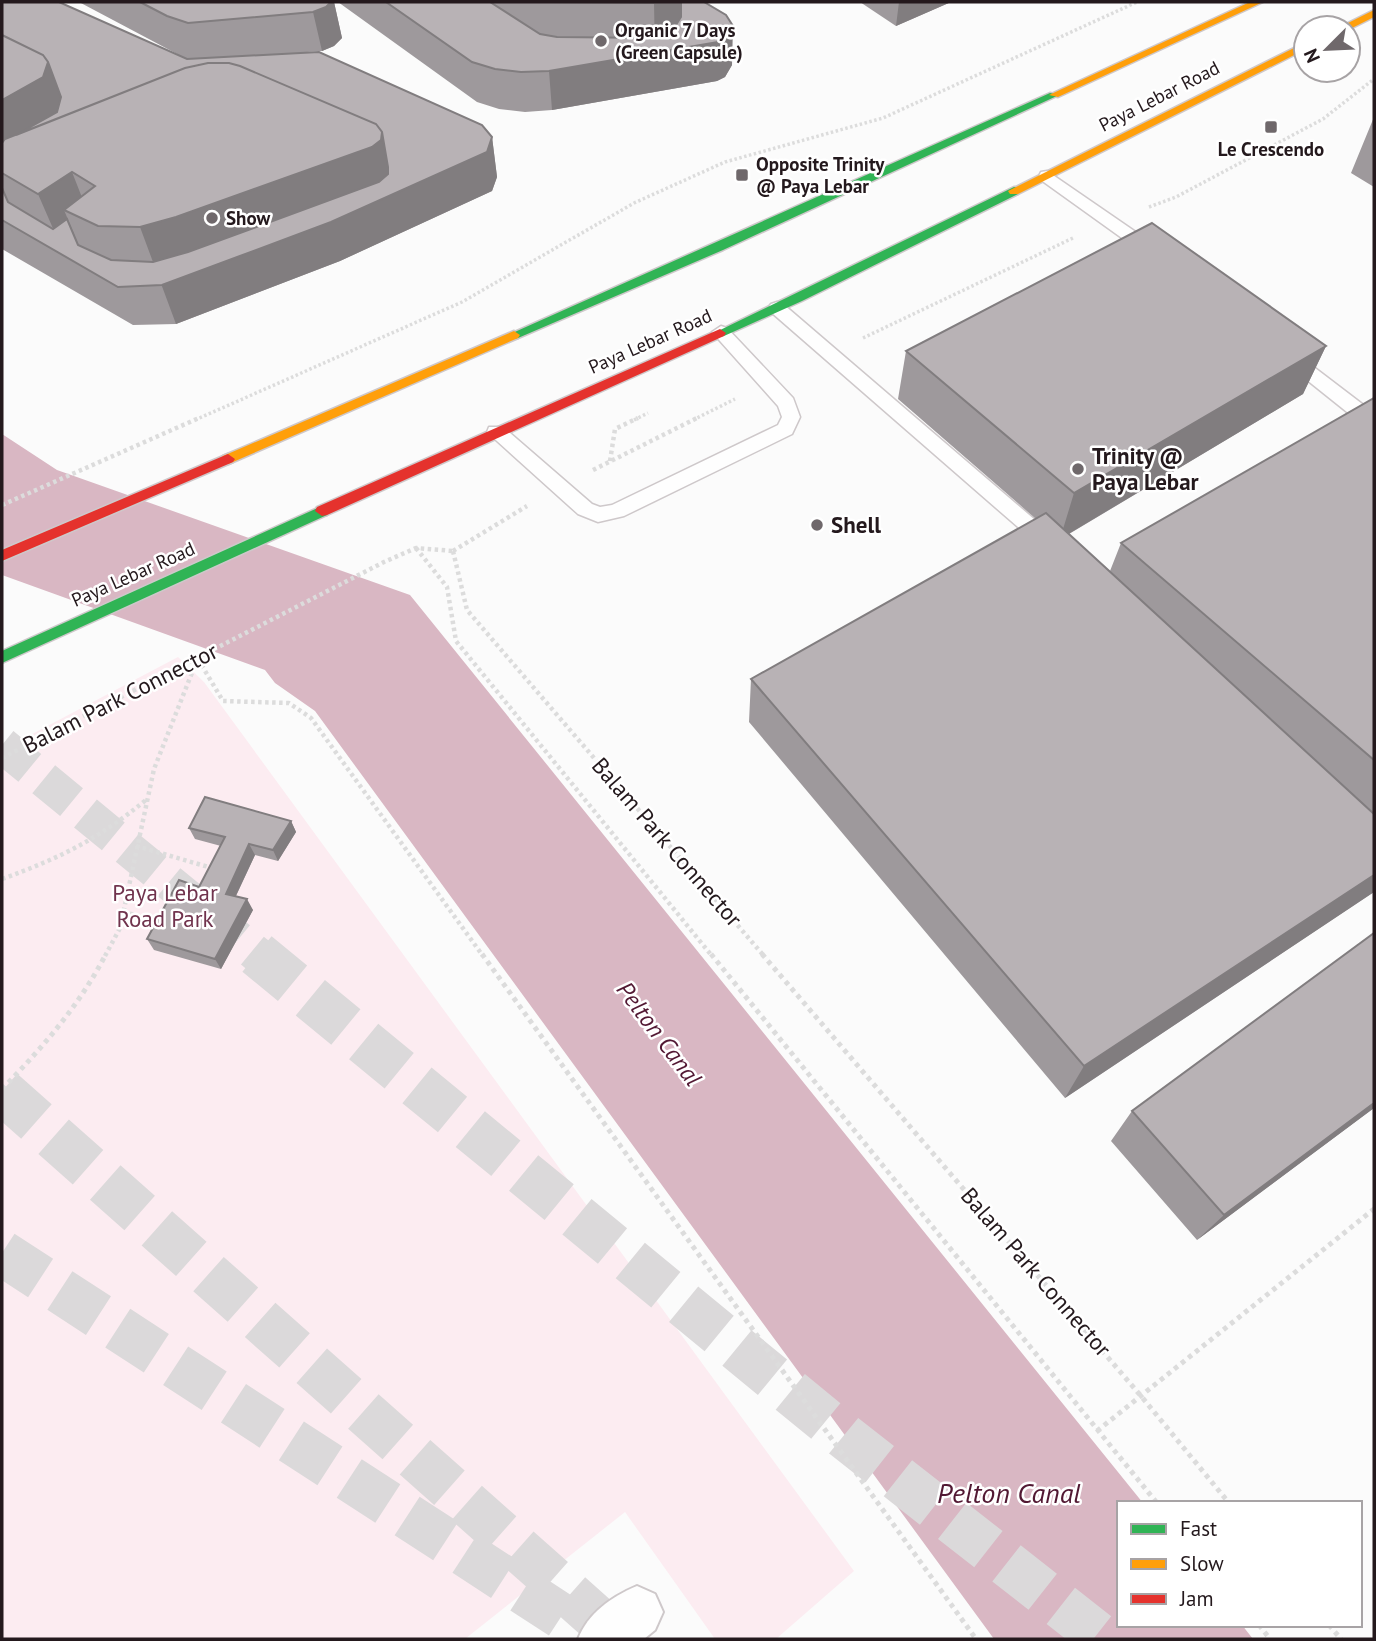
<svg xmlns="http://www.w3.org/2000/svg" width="1376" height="1641" viewBox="0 0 1376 1641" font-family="'PT Sans',sans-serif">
<rect width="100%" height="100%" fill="#fbfbfb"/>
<!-- green -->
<path fill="#fcecf1" d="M 178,657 L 204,682 L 854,1571 L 776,1639 L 715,1639 L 625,1512 L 465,1639 L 2,1639 L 2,750 Z"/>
<!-- water -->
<path fill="#d9b7c3" d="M 2,434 L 57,470 L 410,595 L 1143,1503 L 1119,1503 L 1119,1625 L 1242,1625 L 1253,1639 L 994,1639 L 315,711 L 275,683 L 265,670 L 2,575 Z"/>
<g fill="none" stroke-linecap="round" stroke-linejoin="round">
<!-- highway-tunnel-far1 -->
<path stroke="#dbd9da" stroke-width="36" stroke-dasharray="36 18" stroke-linecap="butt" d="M 2,745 L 259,956"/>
<!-- highway-tunnel -->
<path stroke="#dbd9da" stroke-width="46" stroke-dasharray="46 23" stroke-linecap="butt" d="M 257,954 L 844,1436 L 1103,1639
M 2,1091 L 620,1639
M 2,1253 L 575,1625"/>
<defs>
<path id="lane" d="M 1047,171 L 1159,248 L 1162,252 L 1159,256 L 1147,256 L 1041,180 L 1039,176 L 1041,172 Z
M 777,302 L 783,304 L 1056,538 L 1059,543 L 1056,548 L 1049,550 L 1042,548 L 771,312 L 768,308 L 771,304 Z
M 721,326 L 727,328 L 793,398 L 800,417 L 792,434 L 624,516 L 598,522 L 578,514 L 487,432 L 489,427 L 503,427 L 592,504 L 600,507 L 612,505 L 778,425 L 782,417 L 778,406 L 712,332 Z
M 1288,350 L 1294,352 L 1374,413 L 1374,430 L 1367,428 L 1282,360 L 1279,356 L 1282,352 Z"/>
<path id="street" d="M 637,1586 L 655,1594 L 663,1612 L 655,1630 L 644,1639 L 578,1639 C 588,1613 611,1597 637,1586 Z"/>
<path id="fast" d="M 1050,93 L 1059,95 L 723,250 L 518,338 L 514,339 L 508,335 Z
M 1014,187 L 1018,188 L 1018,194 L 802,301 L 724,336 L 720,337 L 714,333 Z
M 322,506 L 329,511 L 327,515 L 2,663 L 2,651 Z"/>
<path id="slow" d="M 1250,2 L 1263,2 L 1058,97 L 1049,95 Z
M 1374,10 L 1374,17 L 1348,30 L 1338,28 Z
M 1306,42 L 1306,49 L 1018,194 L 1010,194 L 1008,191 Z
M 514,331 L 520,335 L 518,338 L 233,462 L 228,464 L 221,459 L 223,456 Z"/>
<path id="jam" d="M 720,329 L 726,333 L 724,336 L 327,515 L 322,516 L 315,511 L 317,507 Z
M 228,454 L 235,459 L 233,462 L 2,561 L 2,550 Z"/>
</defs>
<!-- lane casing -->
<use href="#lane" stroke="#cec8ca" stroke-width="3"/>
<!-- street casing -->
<use href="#street" stroke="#cec8ca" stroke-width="4"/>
<!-- fast casing -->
<use href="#fast" stroke="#cec8ca" stroke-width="3"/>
<!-- slow casing -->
<use href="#slow" stroke="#cec8ca" stroke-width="3"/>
<!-- jam casing -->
<use href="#jam" stroke="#cec8ca" stroke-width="3"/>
<!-- path-far2 -->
<path stroke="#dcdcdc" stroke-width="3.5" stroke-dasharray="2.5 2.5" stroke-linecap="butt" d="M 1149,207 L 1176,197 L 1323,119 L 1374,79
M 863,338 L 1073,238
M 195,420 L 462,302 L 634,203 L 725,162 L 883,118 L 1137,2
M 634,420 L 648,413
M 693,420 L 735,399"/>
<!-- path-far1 -->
<path stroke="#dcdcdc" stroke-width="4.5" stroke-dasharray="3.5 3.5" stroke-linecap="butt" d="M 610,461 L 615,429 L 638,418
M 593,470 L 697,418
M 2,505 L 199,418
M 416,548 L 447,587 L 456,641 L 712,956
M 453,551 L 467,610 L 764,956
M 453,551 L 527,506
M 198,659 L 223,701 L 289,703 L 311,718 L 483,956
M 2,758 L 384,562 L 416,548 L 453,551
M 136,846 L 212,868
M 2,879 C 60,858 99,839 147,799
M 123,912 L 163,922
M 105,956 L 120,928 L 154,769 L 197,660"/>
<!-- path -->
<path stroke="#dcdcdc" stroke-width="5" stroke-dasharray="4.5 4.5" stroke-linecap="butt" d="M 482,954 L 976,1639
M 711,954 L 1157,1503
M 762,954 L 1141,1396 L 1229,1503
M 2,1089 C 43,1047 79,1006 106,954
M 1097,1431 L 1374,1209
M 1259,1625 L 1270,1639
M 1329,1625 L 1341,1639"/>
<!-- lane -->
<use href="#lane" fill="#fefefe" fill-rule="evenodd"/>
<!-- street -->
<use href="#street" fill="#fefefe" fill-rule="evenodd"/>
<!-- fast -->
<use href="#fast" fill="#30b455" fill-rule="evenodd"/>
<!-- slow -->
<use href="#slow" fill="#ff9f0a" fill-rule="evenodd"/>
<!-- jam -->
<use href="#jam" fill="#e5322d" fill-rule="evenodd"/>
</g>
<!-- wall -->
<path fill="#9e999c" d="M 2,2 L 179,55 L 79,2 L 334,2 L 342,38 L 334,46 L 322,51 L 307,52 L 492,137 L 497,177 L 492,191 L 340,261 L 176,324 L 133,325 L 2,249 Z
M 338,2 L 704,2 L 732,65 L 725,77 L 717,81 L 552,110 L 525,112 L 499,109 L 477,102 Z
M 860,2 L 951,2 L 896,26 Z
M 1374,117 L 1374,187 L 1351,173 Z
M 1326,346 L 1303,394 L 1069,534 L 1110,571 L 1121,543 L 1374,398 L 1374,892 L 1065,1098 L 749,722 L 751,679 L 1036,519 L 898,399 L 906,351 Z
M 291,821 L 296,832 L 278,861 L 255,855 L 236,896 L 253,910 L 221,969 L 154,950 L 147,939 L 199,887 L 221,846 L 195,839 L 189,828 Z
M 1374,933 L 1374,1108 L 1197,1240 L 1111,1141 L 1132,1111 Z"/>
<!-- shaded-wall -->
<path fill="#817d7f" d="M 331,2 L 334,2 L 342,38 L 334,46 L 322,51 L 313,12 Z
M 657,2 L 681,2 L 733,26 L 732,65 L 725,77 L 717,81 L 552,110 L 549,71 L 655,53 L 654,3 Z
M 899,2 L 951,2 L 896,26 Z
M 48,62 L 95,186 L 72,172 L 92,223 L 64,210 L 84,258 L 65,256 L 38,194 L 2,173 L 2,100 Z
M 382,132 L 492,137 L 497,177 L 492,191 L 340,261 L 176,324 L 140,227 Z
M 1326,346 L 1303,394 L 1060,539 L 1074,493 Z
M 291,821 L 296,832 L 278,861 L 273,850 Z
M 249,844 L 255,855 L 232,904 L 226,894 Z
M 1374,875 L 1374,892 L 1065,1098 L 1084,1066 Z
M 247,899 L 253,910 L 221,969 L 215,959 Z
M 1374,1103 L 1374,1108 L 1197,1240 L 1224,1215 Z"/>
<!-- building -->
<path fill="#b8b2b5" stroke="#817d7f" stroke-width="2" d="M 2,2 L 59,2 L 187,59 L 319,52 L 482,125 L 492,137 L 487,152 L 331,222 L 162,285 L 118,287 L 2,220 L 2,188 L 8,202 L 53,229 L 67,219 L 78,245 L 111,260 L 153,262 L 188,252 L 379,182 L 388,174 L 388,167 L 382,132 L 376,124 L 240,66 L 229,63 L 208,63 L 185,68 L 16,135 L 57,112 L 61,97 L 48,62 L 43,55 L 2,35 Z
M 140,2 L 331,2 L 326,7 L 313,12 L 188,23 L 167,16 Z
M 386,2 L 490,2 L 540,34 L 557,37 L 655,38 L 674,28 L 681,17 L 681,2 L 704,2 L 726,15 L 733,26 L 726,37 L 718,42 L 549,71 L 521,72 L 495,69 L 472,62 Z
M 550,2 L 657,2 L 654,3 Z
M 2,35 L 43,55 L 48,62 L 43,77 L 2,100 Z
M 208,63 L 229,63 L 240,66 L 376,124 L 382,132 L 381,140 L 372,147 L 176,217 L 140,227 L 98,226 L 64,210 L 95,186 L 72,172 L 38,194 L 2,173 L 2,143 L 5,139 L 185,68 Z
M 1152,223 L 1326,346 L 1074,493 L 906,351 Z
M 1374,398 L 1374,760 L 1121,543 Z
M 1046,513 L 1374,814 L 1374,875 L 1084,1066 L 751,679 Z
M 205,797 L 291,821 L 273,850 L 249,844 L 226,894 L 247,899 L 215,959 L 147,939 L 179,880 L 199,887 L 225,837 L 189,828 Z
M 1374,933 L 1374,1103 L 1224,1215 L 1132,1111 Z"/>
<!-- markers -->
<g fill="#6f686b" stroke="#fff" stroke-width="2.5">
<circle cx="601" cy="41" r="7"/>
<rect x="1264" y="120" width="14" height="14" rx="3.5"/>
<rect x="735" y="168" width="14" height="14" rx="3.5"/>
<circle cx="212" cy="218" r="7"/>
<circle cx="1078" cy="469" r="7"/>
<circle cx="817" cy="525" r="7"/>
</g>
<g text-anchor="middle" stroke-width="5" stroke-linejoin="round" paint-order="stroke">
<!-- far-poi labels -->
<g font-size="19" font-weight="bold" fill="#24191d" stroke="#fff" text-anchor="start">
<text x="615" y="37">Organic 7 Days<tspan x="615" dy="22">(Green Capsule)</tspan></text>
<text x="1271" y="156" text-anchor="middle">Le Crescendo</text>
<text x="756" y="171">Opposite Trinity<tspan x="756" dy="22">@ Paya Lebar</tspan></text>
<text x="226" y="225">Show</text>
</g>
<!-- far-street labels -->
<g font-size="19" fill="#24191d" stroke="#fff">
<text transform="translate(1159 96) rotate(-27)" y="7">Paya Lebar Road</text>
<text transform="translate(650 341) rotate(-24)" y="7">Paya Lebar Road</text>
<text transform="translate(133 574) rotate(-24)" y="7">Paya Lebar Road</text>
</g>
<!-- poi labels -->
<g font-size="23" font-weight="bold" fill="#24191d" stroke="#fff" text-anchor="start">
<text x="1092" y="464">Trinity @<tspan x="1092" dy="26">Paya Lebar</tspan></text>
<text x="831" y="533">Shell</text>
</g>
<!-- street labels -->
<g font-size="23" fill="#24191d" stroke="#fff">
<text transform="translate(120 698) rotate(-27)" y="8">Balam Park Connector</text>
<text transform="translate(667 842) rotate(49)" y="8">Balam Park Connector</text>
<text transform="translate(1036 1272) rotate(49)" y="8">Balam Park Connector</text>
</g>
<!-- park labels -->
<g font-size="23" fill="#70334d" stroke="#fff">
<text x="165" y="901">Paya Lebar<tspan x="165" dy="26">Road Park</tspan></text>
</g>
<!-- water labels -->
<g font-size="24" font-style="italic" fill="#521833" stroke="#fff">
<text transform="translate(659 1034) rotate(53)" y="8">Pelton Canal</text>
</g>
<!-- near-water labels -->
<g font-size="28" font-style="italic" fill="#521833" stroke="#fff">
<text x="1009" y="1503">Pelton Canal</text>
</g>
</g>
<!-- border -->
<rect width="1376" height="1641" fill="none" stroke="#24191d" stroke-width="7"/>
<!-- legend -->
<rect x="1117" y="1501" width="245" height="126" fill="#ffffff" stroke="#a7a3a5" stroke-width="2"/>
<rect x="1131" y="1524" width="35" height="10" fill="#30b455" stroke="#a7a3a5" stroke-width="2"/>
<text x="1180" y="1536" font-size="21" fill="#24191d">Fast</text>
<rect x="1131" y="1559" width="35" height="10" fill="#ff9f0a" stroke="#a7a3a5" stroke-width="2"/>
<text x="1180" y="1571" font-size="21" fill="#24191d">Slow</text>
<rect x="1131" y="1594" width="35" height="10" fill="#e5322d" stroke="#a7a3a5" stroke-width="2"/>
<text x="1180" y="1606" font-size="21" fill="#24191d">Jam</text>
<!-- north arrow -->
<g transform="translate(1327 49) rotate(246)"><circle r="33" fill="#ffffff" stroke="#a7a3a5" stroke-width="2"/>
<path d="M0-5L12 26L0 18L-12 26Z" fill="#6f686b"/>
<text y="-10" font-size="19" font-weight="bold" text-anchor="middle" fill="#24191d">N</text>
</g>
</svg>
